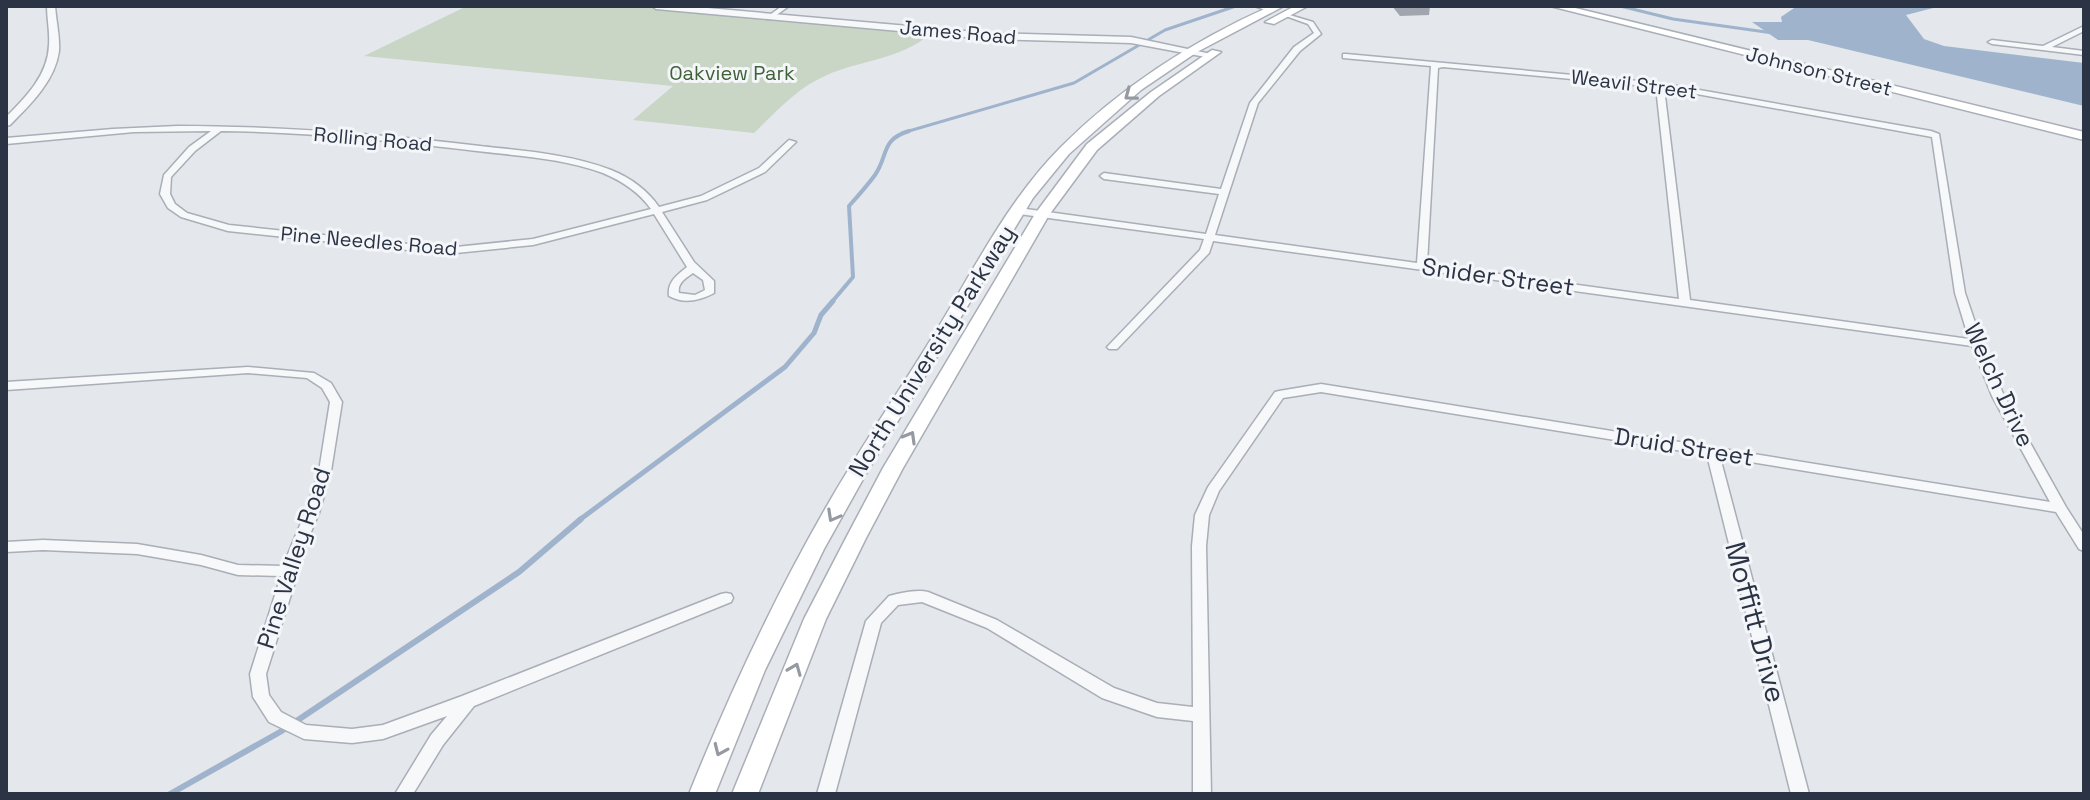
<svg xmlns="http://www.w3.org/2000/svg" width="2090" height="800" viewBox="0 0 2090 800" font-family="'Space Grotesk',sans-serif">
<rect width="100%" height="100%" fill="#e4e7ec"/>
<!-- green -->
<path fill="#c9d6c5" d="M 467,6 L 641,6 L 930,34 C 902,59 861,60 827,75 C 798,87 777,111 754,133 L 633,120 L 673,86 L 364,56 Z"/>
<!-- water -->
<path fill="#9fb4cc" d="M 1797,6 L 1941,6 L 1906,15 L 1924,39 L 1944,46 L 2084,63 L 2084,106 L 1808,40 L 1778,40 L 1752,22 L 1782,22 L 1781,17 Z"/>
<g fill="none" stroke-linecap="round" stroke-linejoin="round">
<!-- stream-far3 -->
<path stroke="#9fb4cc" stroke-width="3" d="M 1620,6 L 1673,19 L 1773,33
M 902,133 L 1074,83 L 1165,30 L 1236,6"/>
<!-- stream-far2 -->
<path stroke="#9fb4cc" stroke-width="4" d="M 831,303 L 853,277 L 849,206 C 858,196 867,186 875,175 C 889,155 880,140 909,131"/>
<!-- stream-far1 -->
<path stroke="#9fb4cc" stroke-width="5" d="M 578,521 L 785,367 L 814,333 L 821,315 L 833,301"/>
<!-- stream -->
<path stroke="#9fb4cc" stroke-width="6" d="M 170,794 L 280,732 L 519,572 L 581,519"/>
<defs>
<path id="minor" d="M 782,6 L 789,6 L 771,19 L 767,19 L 767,17 Z
M 1255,6 L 1264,6 L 1273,10 L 1270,12 Z
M 1283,13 L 1313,22 L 1321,34 L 1300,51 L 1258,103 L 1215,235 L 1417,263 L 1431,66 L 1343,58 L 1343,54 L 1346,54 L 1660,83 L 1931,131 L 1939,134 L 1965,293 L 1982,343 L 2004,396 L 2066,507 L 2084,535 L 2084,551 L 2079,549 L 2056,512 L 1720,457 L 1809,794 L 1791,794 L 1707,455 L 1321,392 L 1283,398 L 1219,491 L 1209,515 L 1206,546 L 1211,794 L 1193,794 L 1193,721 L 1157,717 L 1102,698 L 987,628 L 922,602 L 898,605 L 881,623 L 835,794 L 817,794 L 866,621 L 889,596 C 900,593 917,589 928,592 L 997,620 L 1114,688 L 1157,703 L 1193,707 L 1192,546 L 1195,515 L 1208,487 L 1275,392 L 1279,391 L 1321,384 L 2050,502 L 1992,396 L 1972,346 L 1213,241 L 1209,253 L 1117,349 L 1109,349 L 1107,347 L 1109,345 L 1200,250 L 1204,239 L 1019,214 L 1014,211 L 1019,208 L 1206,234 L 1219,194 L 1104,179 L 1100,176 L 1104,173 L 1221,189 L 1250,103 L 1294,47 L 1314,33 L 1308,24 L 1283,15 ZM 1443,67 L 1656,87 L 1679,299 L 1427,264 L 1438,68 ZM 1664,88 L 1932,137 L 1955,293 L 1969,339 L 1690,300 Z
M 2084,26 L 2084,31 L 2052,47 L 2084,51 L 2084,55 L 1992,44 L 1988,42 L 1992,40 L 2043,46 Z
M 177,126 C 279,126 379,134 480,146 C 524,151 570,154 611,170 C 631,178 647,190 659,207 L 701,196 L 759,168 L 789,140 L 796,142 L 765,172 L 707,200 L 662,212 L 694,262 L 714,281 L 714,293 C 699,301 683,304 669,296 C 667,282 677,275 687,267 L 654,214 L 533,245 L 446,254 L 228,231 L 181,217 L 168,208 L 160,194 L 164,175 L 189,147 L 211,131 L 134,132 L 6,144 L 6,138 L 113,129 ZM 221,131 C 306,132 392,141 477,151 C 518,156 563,158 603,173 C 622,181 639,192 651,209 L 533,239 L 446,248 L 229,225 L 187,213 L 175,204 L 170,194 L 171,177 L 195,151 ZM 693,273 L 703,280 L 705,290 L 695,295 L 679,293 C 677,283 686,278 693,273 Z
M 248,367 L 314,373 L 331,383 L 342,402 L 331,471 L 319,513 L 298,563 L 294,585 L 266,674 L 269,695 L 281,712 L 306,725 L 352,729 L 383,725 L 462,696 L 721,594 L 726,593 L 731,594 L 733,598 L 731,602 L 474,706 L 443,745 L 413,794 L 395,794 L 431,735 L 447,716 L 383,739 L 352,743 L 304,739 L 269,722 L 253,697 L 250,674 L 281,576 L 238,575 L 201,565 L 137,554 L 43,550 L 6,552 L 6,542 L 43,540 L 137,544 L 201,555 L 238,565 L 283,566 L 305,513 L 319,471 L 330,402 L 322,388 L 307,378 L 248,373 L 6,390 L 6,382 Z"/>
<path id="tertiary" d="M 47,6 L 55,6 C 56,21 60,36 59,51 C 55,81 30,105 10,125 L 6,126 L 6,117 C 26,97 48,75 49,45 C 50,32 47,19 47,6 Z
M 652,6 L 685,6 L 987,33 L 1131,37 L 1216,55 L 1211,58 L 1131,43 L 987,39 L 656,9 Z"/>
<path id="secondary" d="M 1271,6 L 1284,6 L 1197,52 L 1141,90 L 1069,154 L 1033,198 L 867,472 L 824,549 L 765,670 L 715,794 L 689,794 C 728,697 772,602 824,511 C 858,451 897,395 933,336 C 973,272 1007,201 1061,147 C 1121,87 1194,40 1271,6 Z
M 1295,6 L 1308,6 L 1274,24 L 1265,22 Z
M 1550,6 L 1567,6 L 2084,132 L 2084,140 Z
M 1212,50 L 1221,52 L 1159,96 L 1097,150 L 1049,215 L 903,468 L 866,538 L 826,619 L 758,794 L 732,794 L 804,619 L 846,538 L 883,468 L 1035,214 L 1087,144 L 1151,92 Z"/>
</defs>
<!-- minor casing -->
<use href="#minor" stroke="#a9aeb7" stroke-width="3"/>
<!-- tertiary casing -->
<use href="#tertiary" stroke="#a9aeb7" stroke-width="3"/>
<!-- secondary casing -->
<use href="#secondary" stroke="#a9aeb7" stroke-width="3"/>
<!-- minor -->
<use href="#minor" fill="#f7f8fa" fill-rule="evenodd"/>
<!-- tertiary -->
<use href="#tertiary" fill="#f7f8fa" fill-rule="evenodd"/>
<!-- secondary -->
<use href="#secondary" fill="#fff" fill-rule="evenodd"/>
</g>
<!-- wall -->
<path fill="#a1a5ae" d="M 1392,6 L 1430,6 L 1429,15 L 1400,16 Z"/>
<!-- one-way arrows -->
<defs><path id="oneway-chevron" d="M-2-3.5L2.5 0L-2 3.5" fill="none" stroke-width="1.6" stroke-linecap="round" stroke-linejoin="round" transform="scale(2)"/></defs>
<g stroke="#959aa2">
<use href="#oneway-chevron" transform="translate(1130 95) rotate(143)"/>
<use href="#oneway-chevron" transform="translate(910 437) rotate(-60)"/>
<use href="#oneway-chevron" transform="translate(833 516) rotate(119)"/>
<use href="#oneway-chevron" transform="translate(795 669) rotate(-68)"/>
<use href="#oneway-chevron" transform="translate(720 750) rotate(114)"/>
</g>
<g text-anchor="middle" stroke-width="6" stroke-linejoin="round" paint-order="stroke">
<!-- far-street labels -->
<g font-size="20" fill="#2b3445" stroke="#f4f6f9">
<text transform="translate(958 32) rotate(5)" y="7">James Road</text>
<text transform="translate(1819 71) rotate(14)" y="7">Johnson Street</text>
<text transform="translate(1634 84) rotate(7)" y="7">Weavil Street</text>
<text transform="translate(373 139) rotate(5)" y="7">Rolling Road</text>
<text transform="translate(369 241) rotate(5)" y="7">Pine Needles Road</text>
</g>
<!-- far-park labels -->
<g font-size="20" fill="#3f6138" stroke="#f4f6f9">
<text x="732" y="80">Oakview Park</text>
</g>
<!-- street labels -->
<g font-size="24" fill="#2b3445" stroke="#f4f6f9">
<text transform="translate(1498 277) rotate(8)" y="8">Snider Street</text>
<text transform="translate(932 351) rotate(-58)" y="8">North University Parkway</text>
<text transform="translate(1999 385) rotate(65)" y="8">Welch Drive</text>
<text transform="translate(1684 447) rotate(9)" y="8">Druid Street</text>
<text transform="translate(294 558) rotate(-72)" y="8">Pine Valley Road</text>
</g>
<!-- near-street labels -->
<g font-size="28" fill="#2b3445" stroke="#f4f6f9">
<text transform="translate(1756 622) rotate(75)" y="10">Moffitt Drive</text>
</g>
</g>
<!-- border -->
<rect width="2090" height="800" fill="none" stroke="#2b3445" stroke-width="16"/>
</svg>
